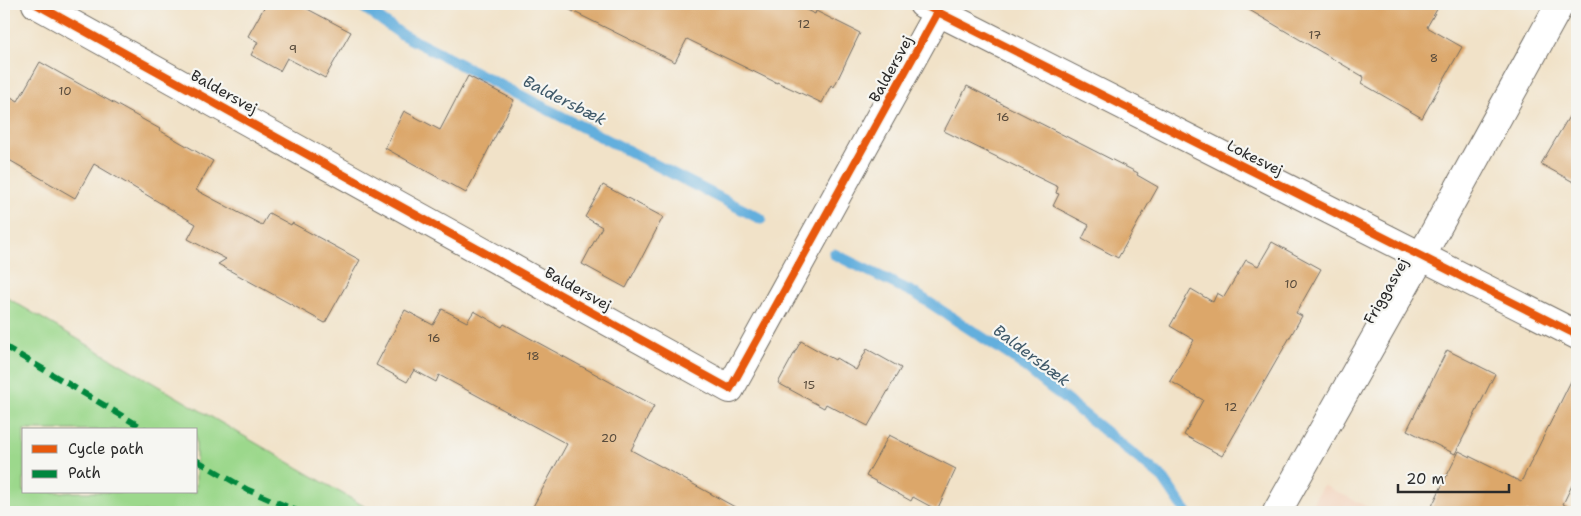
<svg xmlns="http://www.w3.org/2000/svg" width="1581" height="516" viewBox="0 0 1581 516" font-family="'Shantell Sans',sans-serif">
<rect width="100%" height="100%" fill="#f6f6f2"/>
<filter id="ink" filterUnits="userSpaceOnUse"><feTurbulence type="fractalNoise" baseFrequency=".02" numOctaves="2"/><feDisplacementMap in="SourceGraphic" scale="10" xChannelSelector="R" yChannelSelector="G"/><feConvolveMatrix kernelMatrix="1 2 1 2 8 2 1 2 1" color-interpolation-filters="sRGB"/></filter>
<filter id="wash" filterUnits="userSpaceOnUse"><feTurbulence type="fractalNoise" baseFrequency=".0096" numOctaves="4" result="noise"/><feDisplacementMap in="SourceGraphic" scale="20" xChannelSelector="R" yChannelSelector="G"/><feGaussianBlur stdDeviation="1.12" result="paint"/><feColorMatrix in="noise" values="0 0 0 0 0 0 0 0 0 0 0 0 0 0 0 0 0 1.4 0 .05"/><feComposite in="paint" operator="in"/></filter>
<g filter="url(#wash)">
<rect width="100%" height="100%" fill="#f1e2c8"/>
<!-- built -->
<path fill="#f3d4be" d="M 1323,485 L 1378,512 L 1307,512 Z"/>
<!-- green -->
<path fill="#9cd88c" stroke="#64825c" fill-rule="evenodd" d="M 4,296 L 374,512 L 4,512 ZM 24,430 L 196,430 L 196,492 L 24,492 Z"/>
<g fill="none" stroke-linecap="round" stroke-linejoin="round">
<!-- stream -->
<path stroke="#64afdd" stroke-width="11" d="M 359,4 L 401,34 L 761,219
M 834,254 L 916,294 L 1014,358 L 1163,478 L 1186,512"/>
</g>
<g id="blocks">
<!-- building -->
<path fill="#dca76a" d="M 266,4 L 298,4 L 351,32 L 325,78 L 287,58 L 280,71 L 251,55 L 258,42 L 248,36 Z
M 558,4 L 793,4 L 815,14 L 816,11 L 860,33 L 834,87 L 831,85 L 822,103 L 777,82 L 777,83 L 687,39 L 675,62 Z
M 1239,4 L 1440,4 L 1427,27 L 1462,47 L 1422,118 L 1361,83 L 1364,77 Z
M 40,62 L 160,129 L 159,130 L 213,161 L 196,190 L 262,225 L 269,213 L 291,225 L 292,223 L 360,260 L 325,323 L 218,264 L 226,259 L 188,239 L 196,224 L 94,164 L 75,198 L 4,157 L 4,93 L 18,101 Z
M 468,76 L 514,100 L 466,193 L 385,148 L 404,111 L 440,130 Z
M 967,86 L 1138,173 L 1137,175 L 1158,187 L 1118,258 L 1082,239 L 1089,225 L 1053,206 L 1059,194 L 1056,193 L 1058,187 L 944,131 Z
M 1577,103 L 1577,184 L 1541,164 Z
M 603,185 L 663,217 L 626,288 L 582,264 L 602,227 L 585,217 Z
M 1272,242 L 1321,269 L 1296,313 L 1302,316 L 1222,456 L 1184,435 L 1203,400 L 1170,381 L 1194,340 L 1170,326 L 1191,289 L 1213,302 L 1217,293 L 1224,297 L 1246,260 L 1258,266 Z
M 442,309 L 467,322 L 474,311 L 502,327 L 504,324 L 654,406 L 631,450 L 744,512 L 530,512 L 567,444 L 439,375 L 436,382 L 414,370 L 407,382 L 376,365 L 405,310 L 433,325 Z
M 801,341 L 835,360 L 836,358 L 856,370 L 867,349 L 901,368 L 868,426 L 826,404 L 824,408 L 778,383 Z
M 1447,350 L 1495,374 L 1455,454 L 1407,430 Z
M 1577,369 L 1577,475 L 1563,504 L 1577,512 L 1429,512 L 1459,451 L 1521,482 Z
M 889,435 L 956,469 L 937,510 L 913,497 L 911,501 L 866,476 Z"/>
</g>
</g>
<g filter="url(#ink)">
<use href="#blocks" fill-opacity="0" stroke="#706b62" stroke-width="1"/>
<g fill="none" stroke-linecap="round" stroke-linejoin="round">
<defs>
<path id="minor" d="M 36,4 L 730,389 L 938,12
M 923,4 L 1577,335
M 1277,512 L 1421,257 L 1560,4"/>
</defs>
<!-- minor casing -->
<use href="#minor" stroke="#706b62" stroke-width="30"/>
<!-- minor -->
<use href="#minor" stroke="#fff" stroke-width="28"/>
<!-- quiet -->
<path stroke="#00873e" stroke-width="6" stroke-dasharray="12 6" stroke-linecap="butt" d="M 4,346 L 146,430
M 196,460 L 248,490 L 299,512"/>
<defs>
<path id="cycleway" d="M 36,4 L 730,389 L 938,12
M 922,4 L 1577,335"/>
</defs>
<!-- cycleway casing -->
<use href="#cycleway" stroke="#f6f6f2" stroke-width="11"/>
<!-- cycleway -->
<use href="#cycleway" stroke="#e8590c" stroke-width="8"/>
</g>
</g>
<g text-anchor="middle" stroke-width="4.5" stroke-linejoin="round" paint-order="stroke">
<!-- number labels -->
<g font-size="12" fill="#574a3b">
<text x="804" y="28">12</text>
<text x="1315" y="39">17</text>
<text x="293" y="53">9</text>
<text x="1434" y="62">8</text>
<text x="65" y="95">10</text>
<text x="1003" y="121">16</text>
<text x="1291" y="288">10</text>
<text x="434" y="342">16</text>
<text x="533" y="360">18</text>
<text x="809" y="389">15</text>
<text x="1231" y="411">12</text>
<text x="609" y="442">20</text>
</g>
<!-- street labels -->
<g font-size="15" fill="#2b2b2b" stroke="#f6f6f2">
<text transform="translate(891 69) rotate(-61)" y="5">Baldersvej</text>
<text transform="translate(224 92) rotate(29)" y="5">Baldersvej</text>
<text transform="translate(1255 158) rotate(27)" y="5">Lokesvej</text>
<text transform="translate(578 289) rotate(29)" y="5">Baldersvej</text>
<text transform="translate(1386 291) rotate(-60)" y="5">Friggasvej</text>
</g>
<!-- water labels -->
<g font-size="16" font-style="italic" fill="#3f5969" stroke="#f6f6f2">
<text transform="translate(565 100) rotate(27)" y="6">Baldersbæk</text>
<text transform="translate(1032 355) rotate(37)" y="6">Baldersbæk</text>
</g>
</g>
<!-- margin -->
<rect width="1581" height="516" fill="none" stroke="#f6f6f2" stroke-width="20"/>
<!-- legend -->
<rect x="22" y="428" width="175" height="65" fill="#f6f6f2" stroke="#a5a5a2"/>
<rect x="32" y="445" width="25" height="8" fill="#e8590c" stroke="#a5a5a2"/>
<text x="68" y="454" font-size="15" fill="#2b2b2b">Cycle path</text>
<rect x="32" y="470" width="25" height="8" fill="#00873e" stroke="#a5a5a2"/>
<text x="68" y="478" font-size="15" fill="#2b2b2b">Path</text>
<!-- scale -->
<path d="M1398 484v8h111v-8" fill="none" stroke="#2b2b2b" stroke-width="2.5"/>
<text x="1406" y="484" font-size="15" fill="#2b2b2b" stroke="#f6f6f2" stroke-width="4" paint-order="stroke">20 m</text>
</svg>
